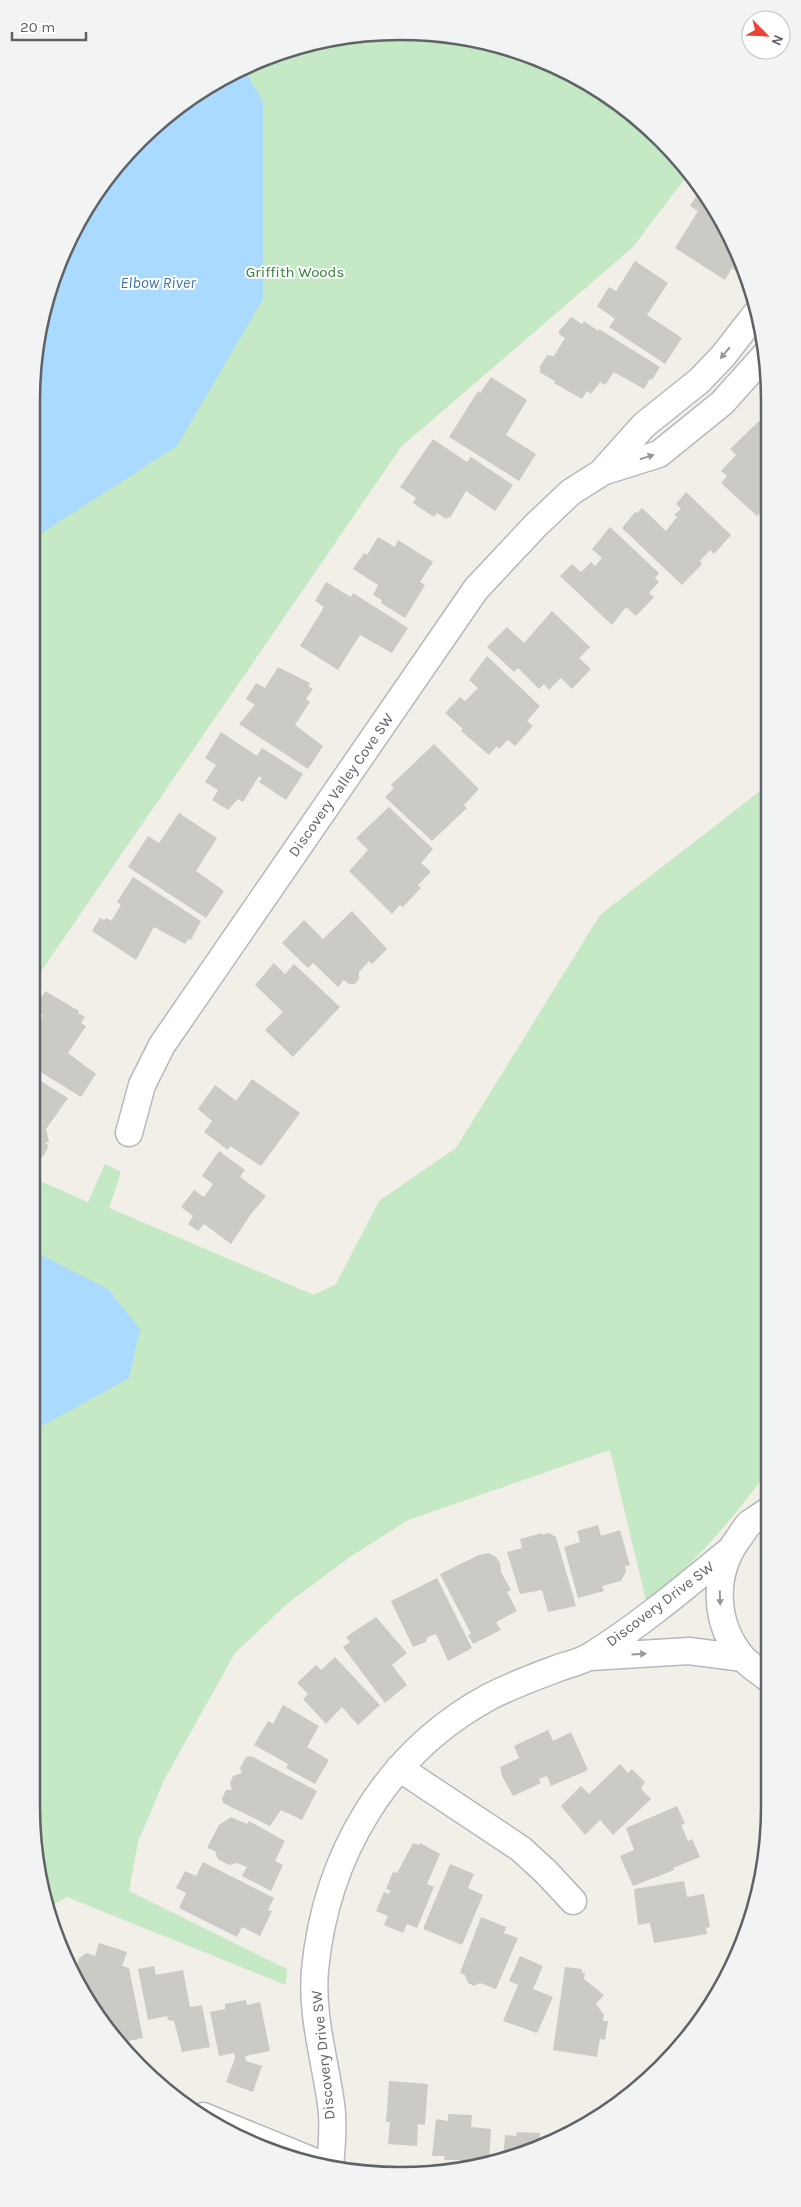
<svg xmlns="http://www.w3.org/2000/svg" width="801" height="2207" viewBox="0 0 801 2207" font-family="Karla,sans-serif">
<rect width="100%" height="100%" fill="#f1efe8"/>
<!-- green -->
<path fill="#c5e8c5" d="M 424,32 L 496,44 L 585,81 L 678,157 L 689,173 L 633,247 L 401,447 L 31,986 L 31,400 L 157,123 L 216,81 L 282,51 L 352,34 Z
M 768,785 L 769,1470 C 732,1519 696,1564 646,1601 L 610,1450 L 408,1520 L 347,1559 L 288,1603 L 235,1653 L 164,1780 L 138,1842 L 129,1891 L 287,1969 L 286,1985 L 67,1897 L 47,1908 L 38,1878 L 31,1806 L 31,1177 L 88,1202 L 105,1164 L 121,1172 L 109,1208 L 314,1295 L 336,1284 L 379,1201 L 456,1148 L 600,915 Z
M 769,1561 L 769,1619 C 759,1599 758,1580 769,1561 Z"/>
<!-- water -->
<path fill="#aadaff" d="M 243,68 L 263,101 L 263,299 L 177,446 L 31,540 C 31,462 27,383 44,306 C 46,294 52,282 57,271 C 90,182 157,108 243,68 Z
M 31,1250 L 108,1289 L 140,1329 L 129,1378 L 31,1432 Z"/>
<!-- building -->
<path fill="#cccac5" d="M 700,190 L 732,237 L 741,266 L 737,272 L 732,268 L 725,280 L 675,248 L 698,211 L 690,206 Z
M 635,261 L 668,283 L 647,315 L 682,338 L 665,364 L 609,327 L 615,319 L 597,306 L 609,287 L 616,291 Z
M 571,317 L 582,324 L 584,321 L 598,331 L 599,329 L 660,367 L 652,380 L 650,379 L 644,389 L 614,372 L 605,385 L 600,382 L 591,394 L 587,391 L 582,399 L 554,383 L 555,381 L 539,372 L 541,369 L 539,368 L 547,355 L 554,356 L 565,338 L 559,334 L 559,331 Z
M 491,377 L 527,400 L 506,435 L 536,454 L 519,481 L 449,437 L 478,391 L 480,393 Z
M 759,421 L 767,428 L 767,507 L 757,516 L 721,483 L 727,476 L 721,471 L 736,455 L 730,449 Z
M 433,439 L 467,462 L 471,457 L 513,485 L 495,511 L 466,491 L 450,518 L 448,517 L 446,519 L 437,513 L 434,517 L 413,503 L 416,498 L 400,487 Z
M 686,492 L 731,535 L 714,554 L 710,550 L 700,561 L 702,564 L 682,585 L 622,528 L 635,512 L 637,513 L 642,508 L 666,531 L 676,518 L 678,518 L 674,515 L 681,509 L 676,504 Z
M 610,527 L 659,573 L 655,578 L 659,582 L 649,593 L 654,597 L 636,616 L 626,607 L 612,625 L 560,576 L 572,564 L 581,572 L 591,562 L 595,566 L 602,558 L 592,549 Z
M 378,537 L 395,547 L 398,540 L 433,562 L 420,582 L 425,585 L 405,618 L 381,603 L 382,600 L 373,595 L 378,585 L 353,569 L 364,553 L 367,555 Z
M 326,582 L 351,597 L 353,593 L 408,628 L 392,653 L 360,635 L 338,670 L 300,646 L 324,607 L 315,601 Z
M 552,611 L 590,647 L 579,658 L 591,669 L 572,689 L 561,678 L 549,690 L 544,684 L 539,689 L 518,668 L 514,672 L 487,647 L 507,627 L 524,643 Z
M 487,656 L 540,706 L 527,721 L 533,726 L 515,746 L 508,740 L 499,749 L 497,746 L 489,755 L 461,731 L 463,729 L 445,713 L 460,697 L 465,701 L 478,688 L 469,680 Z
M 278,667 L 310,683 L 308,686 L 313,689 L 306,699 L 310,702 L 295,725 L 323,746 L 308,769 L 239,724 L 255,705 L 246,699 L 256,683 L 265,688 Z
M 221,732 L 257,756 L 262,748 L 303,774 L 286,800 L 259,782 L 262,778 L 259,776 L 243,802 L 238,799 L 228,810 L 212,800 L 218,790 L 205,782 L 216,765 L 205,758 Z
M 434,744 L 479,789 L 464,805 L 467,808 L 432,841 L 385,797 L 394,788 L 391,785 Z
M 389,807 L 433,849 L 421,863 L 431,872 L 418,885 L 421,888 L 403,907 L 400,905 L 392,914 L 349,871 L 368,850 L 356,838 Z
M 179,813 L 217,838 L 196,871 L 224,891 L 206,918 L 128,867 L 148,836 L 159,843 Z
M 133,877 L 201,921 L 191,940 L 189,939 L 185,944 L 154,927 L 136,960 L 92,931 L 100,918 L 104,920 L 107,918 L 111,921 L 121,905 L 117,902 Z
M 352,911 L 387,949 L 372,964 L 369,961 L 359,972 L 359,979 L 355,984 L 349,984 L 344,980 L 338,987 L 313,963 L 308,968 L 282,943 L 304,920 L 323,939 Z
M 274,963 L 285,974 L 294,964 L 340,1007 L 293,1057 L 265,1030 L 283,1012 L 255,985 Z
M 45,991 L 79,1011 L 78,1013 L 85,1017 L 81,1023 L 86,1026 L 68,1053 L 96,1074 L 81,1097 L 31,1066 L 31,1027 L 34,1029 L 43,1015 L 34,1009 Z
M 31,1075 L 68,1098 L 46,1129 L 49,1142 L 45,1143 L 48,1145 L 47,1150 L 39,1162 L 31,1157 Z
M 252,1079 L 300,1113 L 261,1166 L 230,1146 L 228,1150 L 204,1132 L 212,1121 L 198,1109 L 215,1085 L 236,1101 Z
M 219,1151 L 245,1170 L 240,1177 L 266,1196 L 251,1214 L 231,1244 L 204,1224 L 198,1231 L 188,1224 L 193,1216 L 181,1207 L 194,1190 L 204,1197 L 213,1184 L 202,1176 Z
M 598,1525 L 601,1536 L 620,1530 L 630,1565 L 625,1566 L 626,1572 L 621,1581 L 602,1586 L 604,1591 L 578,1598 L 564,1547 L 580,1542 L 577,1531 Z
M 542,1533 L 542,1535 L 549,1533 L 556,1537 L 576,1606 L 548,1612 L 542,1590 L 520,1594 L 507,1552 L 522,1548 L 520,1539 Z
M 488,1553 L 496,1557 L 500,1563 L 501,1572 L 511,1590 L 507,1592 L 517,1611 L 496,1622 L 501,1630 L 473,1644 L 468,1635 L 471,1634 L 440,1574 L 479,1555 Z
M 437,1578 L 472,1648 L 448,1661 L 436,1634 L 428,1637 L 426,1642 L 413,1647 L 391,1601 Z
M 376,1617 L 407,1653 L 392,1665 L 407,1685 L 385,1703 L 343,1647 L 350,1642 L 346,1637 Z
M 335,1657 L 380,1705 L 358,1725 L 342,1707 L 326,1724 L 303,1699 L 308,1694 L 297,1683 L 316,1665 L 321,1670 Z
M 283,1705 L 319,1726 L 307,1747 L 329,1760 L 315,1784 L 286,1768 L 288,1764 L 254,1745 L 268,1721 L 273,1724 Z
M 548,1730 L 553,1741 L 571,1732 L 588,1770 L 551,1786 L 547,1776 L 539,1779 L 541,1783 L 513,1796 L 502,1776 L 500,1767 L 519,1758 L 514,1746 Z
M 251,1756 L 317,1791 L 302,1820 L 281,1810 L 270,1826 L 223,1803 L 222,1798 L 226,1790 L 232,1790 L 230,1783 L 233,1776 L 242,1773 L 240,1768 L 246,1757 Z
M 620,1764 L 628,1773 L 632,1769 L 645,1782 L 641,1789 L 651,1799 L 613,1835 L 600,1820 L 585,1835 L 561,1806 L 581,1786 L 589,1794 Z
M 677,1806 L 685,1824 L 681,1825 L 688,1841 L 692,1839 L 700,1857 L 673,1868 L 674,1870 L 633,1886 L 620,1856 L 634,1850 L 626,1828 Z
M 231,1817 L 247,1824 L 249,1821 L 285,1841 L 275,1861 L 283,1865 L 271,1891 L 242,1876 L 247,1867 L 237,1863 L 229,1865 L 218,1859 L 215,1851 L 207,1848 L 219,1825 Z
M 413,1843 L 419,1845 L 420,1843 L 440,1854 L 427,1884 L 434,1887 L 417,1928 L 407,1924 L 403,1933 L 384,1925 L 388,1916 L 376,1911 L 384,1892 L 389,1894 L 390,1890 L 386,1889 L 393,1872 L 397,1873 Z
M 203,1862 L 274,1898 L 268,1910 L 272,1911 L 260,1936 L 242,1927 L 237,1937 L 179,1908 L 186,1893 L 176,1888 L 185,1871 L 196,1876 Z
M 450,1864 L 474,1874 L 468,1888 L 483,1895 L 462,1945 L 423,1929 Z
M 684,1881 L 687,1897 L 704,1894 L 710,1927 L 706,1928 L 707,1934 L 654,1943 L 650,1923 L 638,1925 L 634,1889 Z
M 481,1917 L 506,1927 L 504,1933 L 518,1938 L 496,1989 L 480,1983 L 474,1986 L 468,1983 L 465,1975 L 460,1973 Z
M 99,1943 L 127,1952 L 122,1966 L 129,1968 L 143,2038 L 123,2042 L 121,2033 L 110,2029 L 70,1966 L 78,1963 L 79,1958 L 87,1953 L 95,1956 Z
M 520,1956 L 543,1966 L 533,1989 L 553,1997 L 537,2033 L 503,2021 L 518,1985 L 509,1981 Z
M 154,1966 L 156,1975 L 183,1970 L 190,2007 L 202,2005 L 210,2047 L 182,2052 L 174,2021 L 168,2020 L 167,2016 L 148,2020 L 138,1969 Z
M 565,1967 L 582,1969 L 582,1973 L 585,1973 L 584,1979 L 604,1995 L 596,2004 L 604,2015 L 603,2021 L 608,2021 L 605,2040 L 600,2039 L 597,2057 L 553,2050 Z
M 246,2000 L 247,2005 L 260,2002 L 270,2051 L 245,2056 L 246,2061 L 262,2066 L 253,2092 L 226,2082 L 235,2058 L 234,2053 L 219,2056 L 210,2012 L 225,2009 L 225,2004 Z
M 389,2081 L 428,2084 L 425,2125 L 418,2124 L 417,2146 L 388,2144 L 390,2122 L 386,2122 Z
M 448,2114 L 472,2115 L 471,2127 L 491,2129 L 489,2164 L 460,2169 L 460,2160 L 444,2160 L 445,2156 L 432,2156 L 436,2119 L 448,2121 Z
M 517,2132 L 540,2133 L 539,2144 L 503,2160 L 505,2135 L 516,2136 Z"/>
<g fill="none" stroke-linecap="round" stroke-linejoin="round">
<defs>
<path id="minor" d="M 602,472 L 659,454 L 722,403 L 767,353
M 129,1133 L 142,1085 L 162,1045 L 476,589 L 536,525 L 571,492 L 601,473 L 644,425 L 699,381 L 723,356 L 755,315
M 769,1510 C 763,1515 755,1519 750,1523 C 745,1527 742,1534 738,1539 C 712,1575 714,1623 742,1657 C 750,1666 760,1672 769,1679
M 590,1657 L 689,1651 L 743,1658
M 399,1768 L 521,1849 L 546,1872 L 573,1901
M 203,2116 L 313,2161
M 330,2166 C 332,2146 334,2124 331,2104 C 325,2060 311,2015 315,1970 C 326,1855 386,1753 489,1697 C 512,1685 537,1676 561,1667 C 571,1664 583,1661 592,1655 C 640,1625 685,1587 729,1551"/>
</defs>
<!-- minor casing -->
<use href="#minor" stroke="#b5b8bc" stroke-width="29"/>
<!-- minor -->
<use href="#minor" stroke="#fff" stroke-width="26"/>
</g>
<!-- one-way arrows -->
<defs><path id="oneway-solid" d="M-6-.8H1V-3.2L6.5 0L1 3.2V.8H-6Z" transform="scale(1.25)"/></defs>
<g fill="#979a9d">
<use href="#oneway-solid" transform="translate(725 353) rotate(130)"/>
<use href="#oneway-solid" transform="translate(647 457) rotate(-18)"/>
<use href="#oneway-solid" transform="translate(720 1598) rotate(88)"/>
<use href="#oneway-solid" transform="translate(639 1654) rotate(-3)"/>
</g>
<g text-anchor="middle" stroke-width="4" stroke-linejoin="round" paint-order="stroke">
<!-- park labels -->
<g font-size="15" fill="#348238" stroke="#fff">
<text x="295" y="277">Griffith Woods</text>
</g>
<!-- street labels -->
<g font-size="15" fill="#5f6368" stroke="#fff">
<text transform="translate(341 785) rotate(-55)" y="5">Discovery Valley Cove SW</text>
<text transform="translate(660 1604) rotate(-37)" y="5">Discovery Drive SW</text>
<text transform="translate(323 2055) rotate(-96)" y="5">Discovery Drive SW</text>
</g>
<!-- water labels -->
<g font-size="16" font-style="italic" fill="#4174aa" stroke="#fff">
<text x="158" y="288">Elbow River</text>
</g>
</g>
<!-- crop -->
<path d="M0 0H801V2207H0ZM400 40H401A360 360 0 0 1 761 400V1807A360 360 0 0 1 401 2167H400A360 360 0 0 1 40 1807V400A360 360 0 0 1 400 40Z" fill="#f2f3f3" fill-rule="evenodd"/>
<path fill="none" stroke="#5f6368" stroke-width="2.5" d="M400 40H401A360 360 0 0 1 761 400V1807A360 360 0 0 1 401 2167H400A360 360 0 0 1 40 1807V400A360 360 0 0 1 400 40Z"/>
<!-- north arrow -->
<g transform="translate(766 35) rotate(114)"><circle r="24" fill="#ffffff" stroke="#bfc1c3"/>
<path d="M0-4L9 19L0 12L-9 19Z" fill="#ea4335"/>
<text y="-8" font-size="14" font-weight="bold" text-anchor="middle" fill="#5f6368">N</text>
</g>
<!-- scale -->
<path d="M12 32v8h74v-8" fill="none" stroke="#5f6368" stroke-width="2.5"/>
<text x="20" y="32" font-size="15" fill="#5f6368" stroke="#ffffff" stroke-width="4" paint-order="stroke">20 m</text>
</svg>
